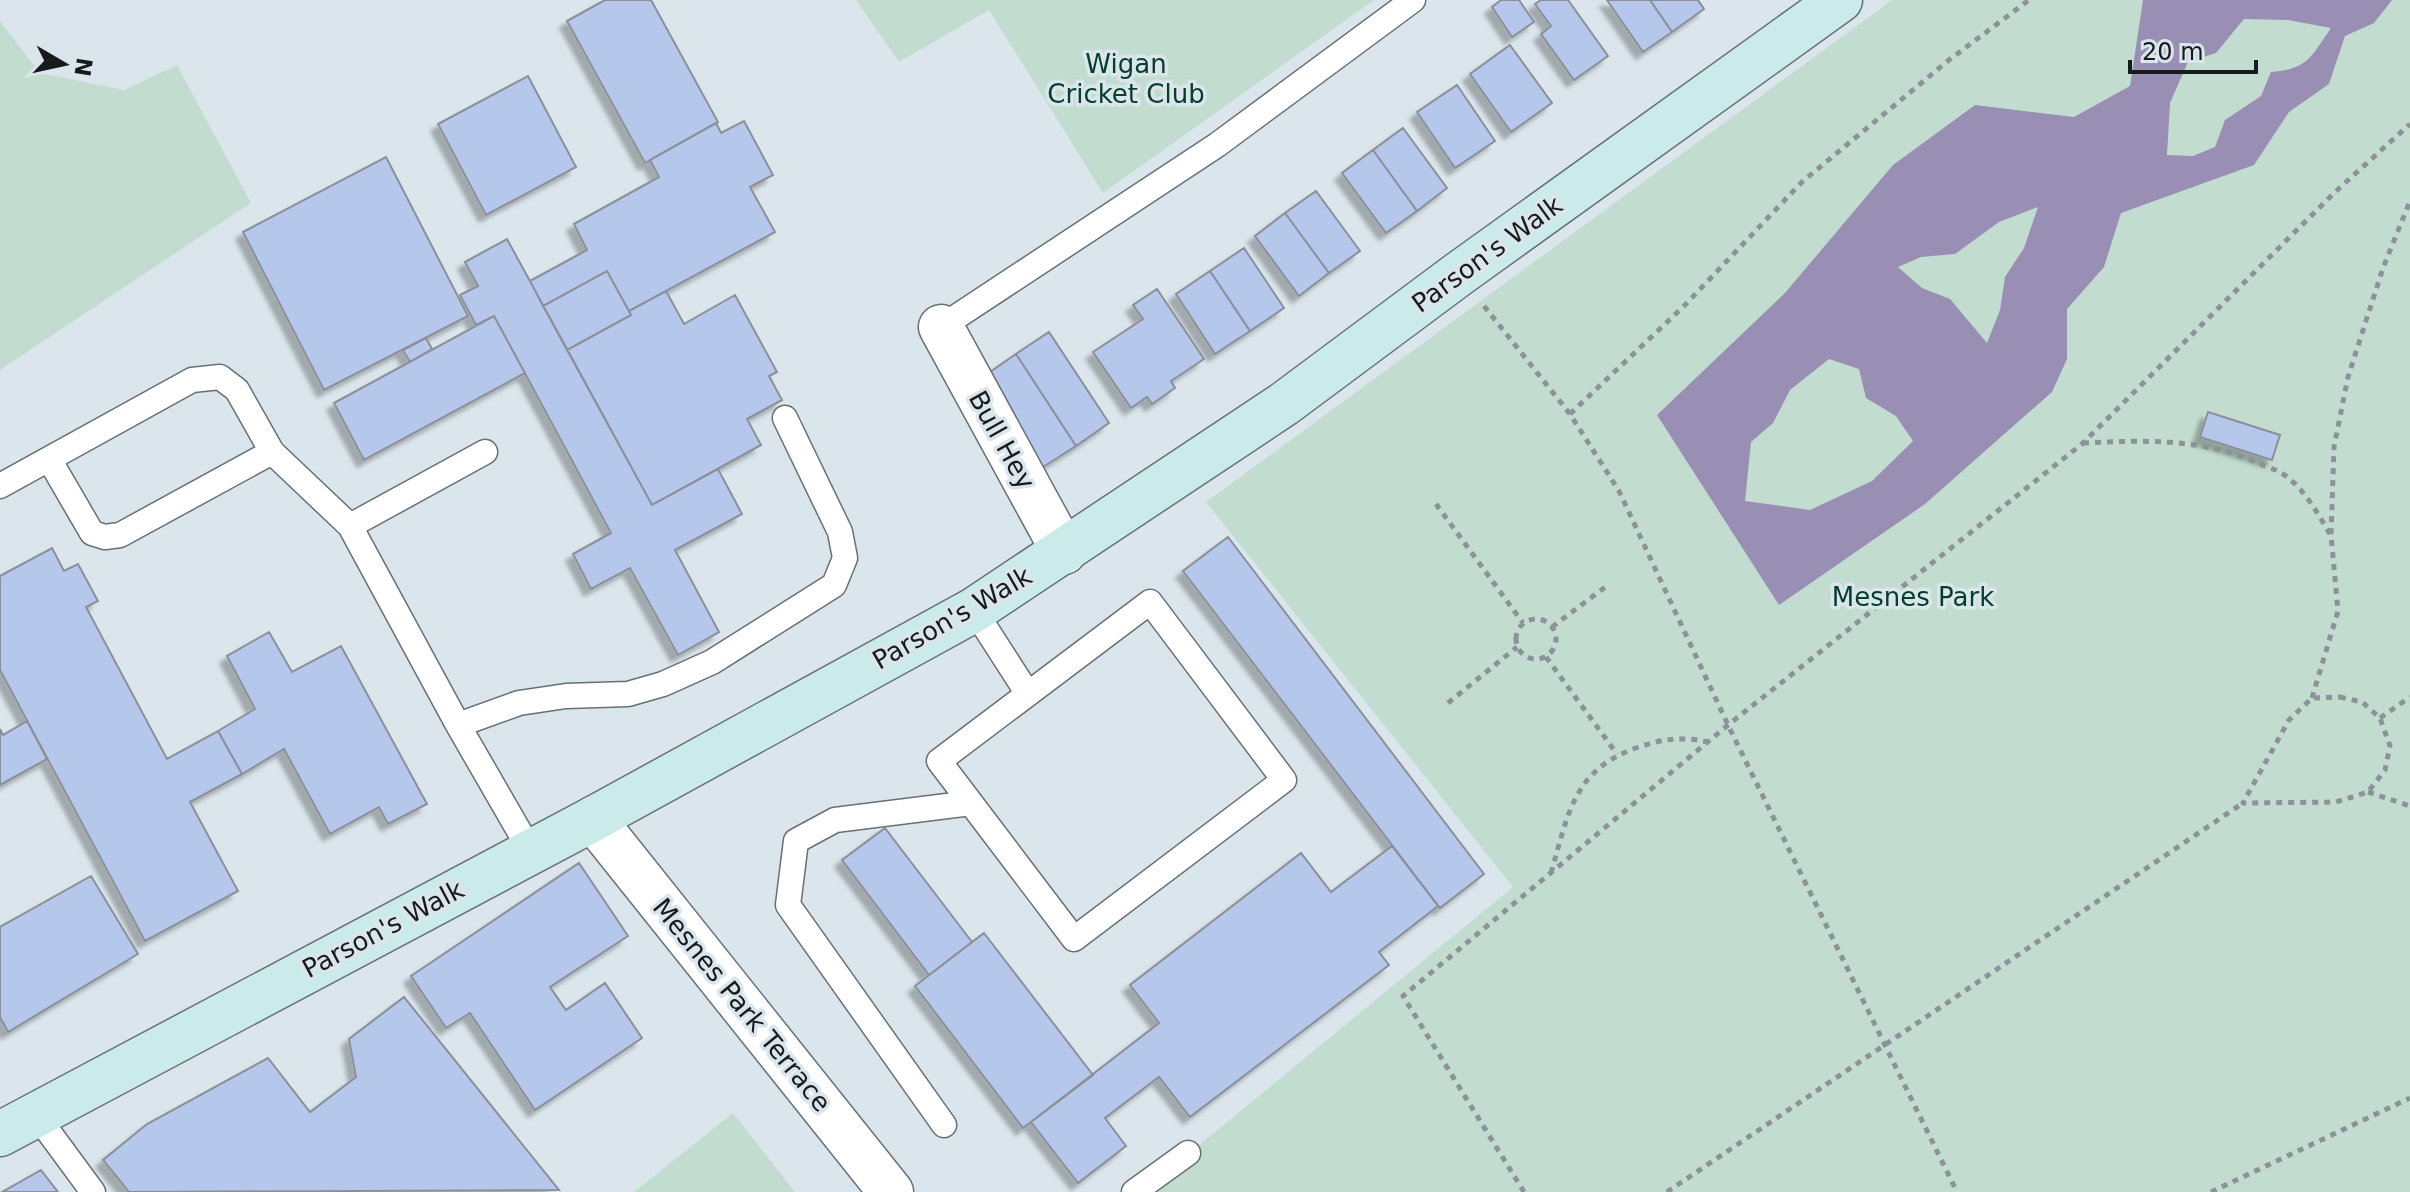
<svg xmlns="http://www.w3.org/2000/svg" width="2410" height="1192" viewBox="0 0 2410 1192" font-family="'DejaVu Sans',sans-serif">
<defs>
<filter id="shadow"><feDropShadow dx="-7" dy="7" stdDeviation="2" flood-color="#0004"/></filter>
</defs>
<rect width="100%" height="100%" fill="#dbe6ec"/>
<!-- green -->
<path fill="#c2ddcf" d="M 856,0 L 1374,0 L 1103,193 L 989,10 L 899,62 Z
M 1892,0 L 2410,0 L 2410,1192 L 1142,1192 L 1513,887 L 1206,502 Z
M 0,21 L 40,73 L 124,90 L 177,65 L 251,203 L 0,370 Z
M 733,1113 L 795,1192 L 634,1192 Z"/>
<!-- water -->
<path fill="#998eb3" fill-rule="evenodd" d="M 2143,0 L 2392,0 L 2374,23 L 2345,36 L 2329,84 L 2289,112 L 2254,165 L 2121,213 L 2104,267 L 2067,309 L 2067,359 L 2052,392 L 1925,504 L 1779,605 L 1657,415 L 1785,293 L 1893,165 L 1975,105 L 2074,117 L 2130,86 ZM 2244,19 L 2288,20 L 2331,28 C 2311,57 2308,69 2271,72 L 2261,96 L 2225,120 L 2215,147 L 2193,156 L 2167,155 L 2170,103 L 2188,62 L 2216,53 ZM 2038,207 L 2024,248 L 2005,277 L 2000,310 L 1987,343 L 1950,299 L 1922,288 L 1898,267 L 1921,257 L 1955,254 L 1999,222 ZM 1829,359 L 1859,369 L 1866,398 L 1896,416 L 1913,441 L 1872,481 L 1810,510 L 1745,501 L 1751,442 L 1773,423 L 1790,390 Z"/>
<!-- building -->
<path fill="#b5c7eb" stroke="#8b8f99" stroke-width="2" filter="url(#shadow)" d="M 605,0 L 651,0 L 718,122 L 645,163 L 567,21 Z
M 1501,0 L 1519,0 L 1534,22 L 1512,37 L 1492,7 Z
M 1541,0 L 1568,0 L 1608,56 L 1574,80 L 1541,34 L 1551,26 L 1535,4 Z
M 1607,0 L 1650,0 L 1672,32 L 1643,52 Z
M 1650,0 L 1698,0 L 1704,9 L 1672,32 Z
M 1510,45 L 1552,103 L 1511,132 L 1470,74 Z
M 528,76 L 576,167 L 486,215 L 438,124 Z
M 1457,85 L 1495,141 L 1455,168 L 1417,112 Z
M 744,121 L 773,175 L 750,187 L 775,232 L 629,311 L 607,271 L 543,306 L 530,281 L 587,250 L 574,224 L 659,177 L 650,160 L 716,123 L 721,133 Z
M 1403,128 L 1447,188 L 1417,211 L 1373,150 Z
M 1373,150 L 1417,211 L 1386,233 L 1342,173 Z
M 386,157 L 468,316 L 324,390 L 243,232 Z
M 1316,191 L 1360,251 L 1329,273 L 1285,213 Z
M 1285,213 L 1329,273 L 1299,296 L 1255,236 Z
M 507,239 L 652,505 L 718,469 L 742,514 L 675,550 L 719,632 L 678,655 L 630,568 L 591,589 L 573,554 L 611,533 L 494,316 L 476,325 L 460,295 L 478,286 L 465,262 Z
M 1244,248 L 1284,308 L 1250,331 L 1210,271 Z
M 607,271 L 631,315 L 567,350 L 543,306 Z
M 1210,271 L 1250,331 L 1215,354 L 1176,294 Z
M 1157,289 L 1204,359 L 1171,381 L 1175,388 L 1152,404 L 1147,397 L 1131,408 L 1093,352 L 1143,319 L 1133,305 Z
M 666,291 L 684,324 L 735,295 L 777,372 L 769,376 L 782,400 L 747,419 L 761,445 L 652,505 L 567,350 L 631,315 L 629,311 Z
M 494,316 L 525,373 L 364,460 L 334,403 Z
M 1049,332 L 1109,423 L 1076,446 L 1016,354 Z
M 426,338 L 432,349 L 410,362 L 403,350 Z
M 1016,354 L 1076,446 L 1043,467 L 983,377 Z
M 2208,412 L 2280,435 L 2272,460 L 2200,437 Z
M 1228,537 L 1484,874 L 1440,908 L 1183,571 Z
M 52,548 L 64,571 L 78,564 L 98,601 L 86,607 L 167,759 L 218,731 L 242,774 L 190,802 L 238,891 L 145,941 L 0,670 L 0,576 Z
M 269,632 L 292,672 L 341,646 L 427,804 L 388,824 L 379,807 L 330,834 L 284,749 L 242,774 L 218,731 L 255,709 L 227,656 Z
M 27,721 L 47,759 L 0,785 L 0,729 L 3,735 Z
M 885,828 L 972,942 L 929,975 L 842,860 Z
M 1392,846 L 1438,906 L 1379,952 L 1389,965 L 1190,1117 L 1159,1077 L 1105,1118 L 1126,1146 L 1078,1183 L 1031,1122 L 1159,1023 L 1130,985 L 1301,853 L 1331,892 Z
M 579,863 L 628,936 L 550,987 L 566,1010 L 605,983 L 642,1038 L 535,1110 L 470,1013 L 446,1028 L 411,976 Z
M 91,876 L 138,954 L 8,1032 L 0,1017 L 0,927 Z
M 984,933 L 1093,1075 L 1023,1128 L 915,986 Z
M 404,997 L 559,1190 L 129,1192 L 103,1160 L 147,1124 L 268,1058 L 310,1112 L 356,1077 L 349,1039 Z
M 41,1170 L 58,1192 L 2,1192 Z"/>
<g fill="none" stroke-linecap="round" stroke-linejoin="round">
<defs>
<path id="lane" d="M 941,327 L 1217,145 L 1413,0
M 49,459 L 92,533 L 105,537 L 120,535 L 272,452
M 0,486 L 192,380 L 220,377 L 237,390 L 272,452 L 350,526 L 458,725 L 530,850
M 350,526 L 485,452
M 1150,602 L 1284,780 L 1074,939 L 939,761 Z
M 974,610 L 1028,694
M 458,725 L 519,703 L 566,696 L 628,694 L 663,684 L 712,662 L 834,585 L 845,558 L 840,532 L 785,418
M 37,1116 L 93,1192
M 944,1125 L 788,905 L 796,841 L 835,820 L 971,803
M 1134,1192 L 1188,1153"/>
<path id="street" d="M 941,327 L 1064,552
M 593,819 L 891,1192"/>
<path id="secondary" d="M 0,1134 L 593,819 L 974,610 L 1284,404 L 1460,273 L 1840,0"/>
</defs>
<!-- lane casing -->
<use href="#lane" stroke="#667075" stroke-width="27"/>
<!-- street casing -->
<use href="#street" stroke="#667075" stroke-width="47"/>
<!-- secondary casing -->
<use href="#secondary" stroke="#667075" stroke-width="47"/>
<!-- path -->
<path stroke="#8b9398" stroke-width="5" stroke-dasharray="6 6" stroke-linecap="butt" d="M 1484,306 L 1570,414 L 1619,491 L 1728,725 L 1957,1192
M 1570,414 L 1685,305 L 1802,182 L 1949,60 L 2029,0
M 2083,443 C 2143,440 2202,438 2258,463 C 2267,467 2278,470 2286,476 C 2305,490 2318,514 2330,534
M 1436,504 L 1523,623
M1516 639a20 20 0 1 1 40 0a20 20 0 1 1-40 0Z
M 1552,627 L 1608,585
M 1546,657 L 1617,754
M 2340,697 L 2362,702 L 2380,718 L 2390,746 L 2385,770 L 2368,792 L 2336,802 L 2243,803 L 2289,720 L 2312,698 Z
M 2312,698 L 2338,611 L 2331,535 L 2334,447 L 2348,377 L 2383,268 L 2410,201
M 1448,703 L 1517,647
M 2380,718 L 2410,697
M 2368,792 L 2410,806
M 1551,873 C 1568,815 1573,770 1636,748 C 1662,739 1681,736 1708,742
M 1524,1192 L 1403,996 L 1728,725 L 2082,444 L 2334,193 L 2410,124
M 1667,1192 L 2243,803
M 2211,1192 L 2410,1098"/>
<!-- lane -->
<use href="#lane" stroke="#fff" stroke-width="24"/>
<!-- street -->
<use href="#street" stroke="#fff" stroke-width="44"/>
<!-- secondary -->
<use href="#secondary" stroke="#cbeaea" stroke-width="44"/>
</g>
<g text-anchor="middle" stroke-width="7" stroke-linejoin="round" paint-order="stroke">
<!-- park labels -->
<g font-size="26" fill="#06402b" stroke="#dbe6ec">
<text x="1126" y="73">Wigan<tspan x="1126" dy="30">Cricket Club</tspan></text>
<text x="1913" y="606">Mesnes Park</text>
</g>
<!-- street labels -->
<g font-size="26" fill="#171b1d" stroke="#dbe6ec">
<text transform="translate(1487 254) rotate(-36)" y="9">Parson's Walk</text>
<text transform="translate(1002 440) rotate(61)" y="9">Bull Hey</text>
<text transform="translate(952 618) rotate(-30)" y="9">Parson's Walk</text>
<text transform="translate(383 929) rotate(-28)" y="9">Parson's Walk</text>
<text transform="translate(742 1005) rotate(51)" y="9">Mesnes Park Terrace</text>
</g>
</g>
<!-- north arrow -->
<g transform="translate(64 64) rotate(99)" stroke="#dbe6ec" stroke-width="6" paint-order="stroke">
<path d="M0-6L14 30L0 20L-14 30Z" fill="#171b1d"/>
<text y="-12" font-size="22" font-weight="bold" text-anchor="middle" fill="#171b1d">N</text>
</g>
<!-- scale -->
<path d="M2130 60v12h126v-12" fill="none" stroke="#171b1d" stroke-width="4"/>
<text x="2142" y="60" font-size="24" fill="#171b1d" stroke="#dbe6ec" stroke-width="6" paint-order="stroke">20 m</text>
</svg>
